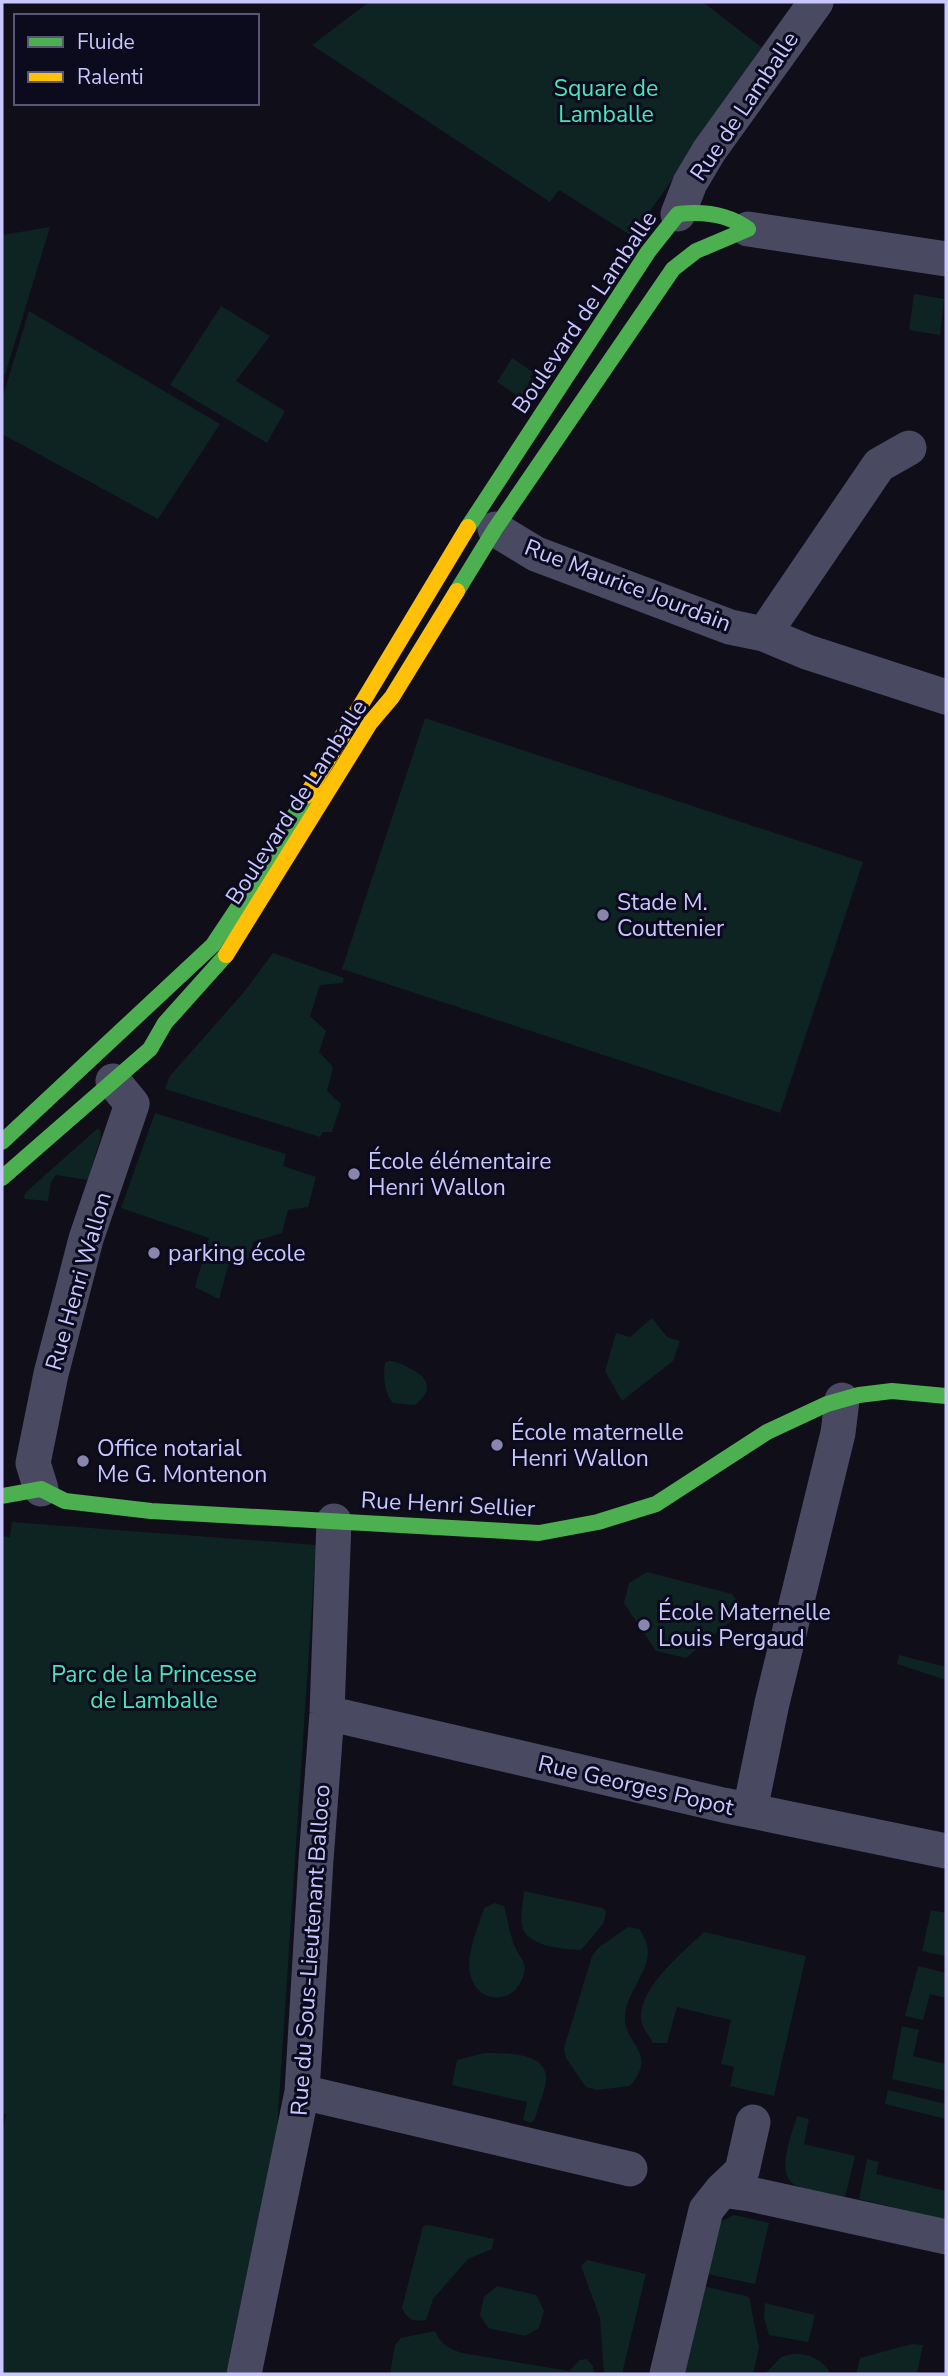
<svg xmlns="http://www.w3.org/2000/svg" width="948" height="2376" viewBox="0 0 948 2376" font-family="'Nunito Sans',sans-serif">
<rect width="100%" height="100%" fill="#100e19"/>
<!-- green -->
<path fill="#0d2423" d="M 369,2 L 703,2 L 765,50 L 632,236 L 559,190 L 550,202 L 312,45 Z
M 50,227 L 5,375 L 2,374 L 2,235 Z
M 914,294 L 944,299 L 940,335 L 909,330 Z
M 221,306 L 270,336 L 236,381 L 285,411 L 267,443 L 170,385 Z
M 29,311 L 220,424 L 158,519 L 2,434 L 2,399 Z
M 512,358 L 533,372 L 530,377 L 533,380 L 521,398 L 497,382 Z
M 425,718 L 863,862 L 780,1113 L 342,969 Z
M 273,953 L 344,978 L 343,983 L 320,985 L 310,1016 L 326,1031 L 319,1052 L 333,1067 L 327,1091 L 341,1104 L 332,1132 L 323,1132 L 320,1137 L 165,1089 L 169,1077 L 244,992 Z
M 155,1113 L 286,1154 L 283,1166 L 316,1177 L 308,1207 L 288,1210 L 282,1233 L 253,1242 L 250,1258 L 229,1263 L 219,1299 L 195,1287 L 209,1238 L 121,1208 Z
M 97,1129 L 100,1130 L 101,1136 L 88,1180 L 56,1175 L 51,1182 L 48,1201 L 25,1199 L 24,1196 L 26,1192 Z
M 652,1318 L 667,1337 L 680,1341 L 673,1361 L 622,1401 L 605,1371 L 616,1333 L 630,1337 Z
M 388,1361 C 397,1361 403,1365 411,1369 C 431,1379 432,1392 415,1405 L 393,1403 C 384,1393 383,1377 385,1363 Z
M 12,1522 L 316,1545 L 277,2130 L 226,2374 L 2,2374 L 2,2137 L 6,2114 L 2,2112 L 2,1536 L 10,1537 Z
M 647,1572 L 732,1594 L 743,1611 L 686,1658 L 656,1651 L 624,1603 L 629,1583 Z
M 899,1655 L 946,1667 L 946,1680 L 897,1664 Z
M 524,1891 L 603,1908 L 606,1912 L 603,1924 L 581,1950 C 564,1949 525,1947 522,1925 C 520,1915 523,1902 524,1891 Z
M 495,1903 L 504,1906 C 508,1920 510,1936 516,1949 C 520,1958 527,1962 524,1973 C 518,2003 480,2007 471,1977 C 464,1957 478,1928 484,1908 Z
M 931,1910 L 946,1913 L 946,1956 L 922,1951 Z
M 628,1927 L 639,1929 C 664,1962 628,1983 625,2016 C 623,2044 659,2052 630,2086 L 597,2090 L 586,2087 L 566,2058 L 564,2048 L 592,1956 L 598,1948 Z
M 704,1932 L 806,1956 L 774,2096 L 730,2086 L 734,2067 L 721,2064 L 731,2020 L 677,2007 L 667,2043 L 653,2043 C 650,2037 644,2030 642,2024 C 634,1991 683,1952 704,1932 Z
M 918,1966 L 946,1973 L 946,1998 L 930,1994 L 923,2020 L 905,2016 Z
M 902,2026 L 919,2030 L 913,2056 L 946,2064 L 946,2091 L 892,2079 Z
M 484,2053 C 503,2053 549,2051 546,2081 C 544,2094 538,2107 535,2119 L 531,2123 L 523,2120 L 527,2102 L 452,2085 L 457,2060 Z
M 888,2090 L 946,2104 L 946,2119 L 885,2104 Z
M 797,2116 L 809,2119 L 804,2144 L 855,2156 L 845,2197 C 830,2193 809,2192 795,2185 C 775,2174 792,2133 797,2116 Z
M 867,2159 L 879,2162 L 876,2174 L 946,2191 L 946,2220 L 859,2199 Z
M 734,2215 L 769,2223 L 755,2284 L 707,2274 L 720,2222 Z
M 429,2225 L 494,2239 L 492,2249 L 468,2259 L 433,2299 L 426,2320 C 413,2322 408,2320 402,2308 L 423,2226 Z
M 587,2260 L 646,2274 L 622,2374 L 604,2374 L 600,2318 L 581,2266 Z
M 497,2286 L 536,2295 L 544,2311 L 539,2328 L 525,2336 L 488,2328 L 480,2315 L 484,2297 Z
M 703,2286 L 749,2297 L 759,2347 L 753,2374 L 683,2374 Z
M 765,2303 L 815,2315 L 808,2342 L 769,2335 L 764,2317 Z
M 435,2331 C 440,2344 450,2349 462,2353 L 569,2371 L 580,2360 L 587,2359 L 593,2366 L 594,2374 L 390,2374 L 395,2345 L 401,2338 Z
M 912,2344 L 923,2345 L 917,2374 L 856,2374 L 860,2358 Z
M 793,2354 C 810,2354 822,2359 831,2374 L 765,2374 L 781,2357 Z"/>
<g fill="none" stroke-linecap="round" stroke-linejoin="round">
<!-- street -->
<path stroke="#494962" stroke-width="35" d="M 678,214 L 690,183 L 709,151 L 816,2
M 748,229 L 946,259
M 495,529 L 536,554 L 730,627 L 764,634 L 807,652 L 946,697
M 764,634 L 879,465 L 909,448
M 41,1489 L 33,1463 L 51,1374 L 86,1239 L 132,1104 L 113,1081
M 327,1713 L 723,1805 L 946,1851
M 750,1810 L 772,1703 L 838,1433 L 842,1400
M 302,2092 L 630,2169
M 722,2190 L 750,2194 L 946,2237
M 244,2374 L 302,2092 L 316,1860 L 327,1713 L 334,1521
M 667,2374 L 706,2210 L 722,2190 L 742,2171 L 753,2122"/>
<!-- fast -->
<path stroke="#4caf50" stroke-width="16" d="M 457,591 L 495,529 L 673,269 L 696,251 L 748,229 C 728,214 703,211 678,214 L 648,252 L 468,527
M 2,1142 L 213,945 L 249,891 L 306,796
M 2,1178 L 150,1049 L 165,1023 L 226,955
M 2,1496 L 41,1489 L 65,1501 L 151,1511 L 539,1533 L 598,1522 L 656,1504 L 767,1432 L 827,1404 L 859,1395 L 892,1391 L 946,1396"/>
<!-- slow -->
<path stroke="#ffc107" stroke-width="16" d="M 306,796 L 468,527
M 226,955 L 370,723 L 392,697 L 457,591"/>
</g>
<!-- markers -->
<g fill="#8986ae" stroke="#0c0a1d" stroke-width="2.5">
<circle cx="603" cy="915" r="7"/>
<circle cx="354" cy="1174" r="7"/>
<circle cx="154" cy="1253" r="7"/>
<circle cx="497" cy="1445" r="7"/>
<circle cx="83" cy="1461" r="7"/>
<circle cx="644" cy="1625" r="7"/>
</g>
<g text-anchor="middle" stroke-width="6" stroke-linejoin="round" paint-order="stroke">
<!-- park labels -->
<g font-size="23" fill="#4ae7ba" stroke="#0c0a1d">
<text x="606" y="96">Square de<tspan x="606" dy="26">Lamballe</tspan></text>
<text x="154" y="1682">Parc de la Princesse<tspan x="154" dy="26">de Lamballe</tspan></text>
</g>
<!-- street labels -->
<g font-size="23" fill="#cac6ff" stroke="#0c0a1d">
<text transform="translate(744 106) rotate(-56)" y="8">Rue de Lamballe</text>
<text transform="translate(584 312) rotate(-56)" y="8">Boulevard de Lamballe</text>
<text transform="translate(628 585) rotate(21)" y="8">Rue Maurice Jourdain</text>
<text transform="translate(296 802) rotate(-57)" y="8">Boulevard de Lamballe</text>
<text transform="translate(78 1281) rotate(-74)" y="8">Rue Henri Wallon</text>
<text transform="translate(448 1504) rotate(3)" y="8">Rue Henri Sellier</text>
<text transform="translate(636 1785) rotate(13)" y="8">Rue Georges Popot</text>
<text transform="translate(310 1950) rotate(-86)" y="8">Rue du Sous-Lieutenant Balloco</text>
</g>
<!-- poi labels -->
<g font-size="23" fill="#cac6ff" stroke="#0c0a1d" text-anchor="start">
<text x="617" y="910">Stade M.<tspan x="617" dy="26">Couttenier</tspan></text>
<text x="368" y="1169">École élémentaire<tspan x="368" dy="26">Henri Wallon</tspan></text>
<text x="168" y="1261">parking école</text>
<text x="511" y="1440">École maternelle<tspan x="511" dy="26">Henri Wallon</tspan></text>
<text x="97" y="1456">Office notarial<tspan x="97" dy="26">Me G. Montenon</tspan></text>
<text x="658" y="1620">École Maternelle<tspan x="658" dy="26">Louis Pergaud</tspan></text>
</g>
</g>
<!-- border -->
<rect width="948" height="2376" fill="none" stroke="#cac6ff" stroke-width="7"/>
<!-- legend -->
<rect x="14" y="14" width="245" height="91" fill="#0c0a1d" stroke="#585577" stroke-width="2"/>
<rect x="28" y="37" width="35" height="10" fill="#4caf50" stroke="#585577" stroke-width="2"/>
<text x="77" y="49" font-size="21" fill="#cac6ff">Fluide</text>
<rect x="28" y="72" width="35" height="10" fill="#ffc107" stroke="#585577" stroke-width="2"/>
<text x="77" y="84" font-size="21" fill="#cac6ff">Ralenti</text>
</svg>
